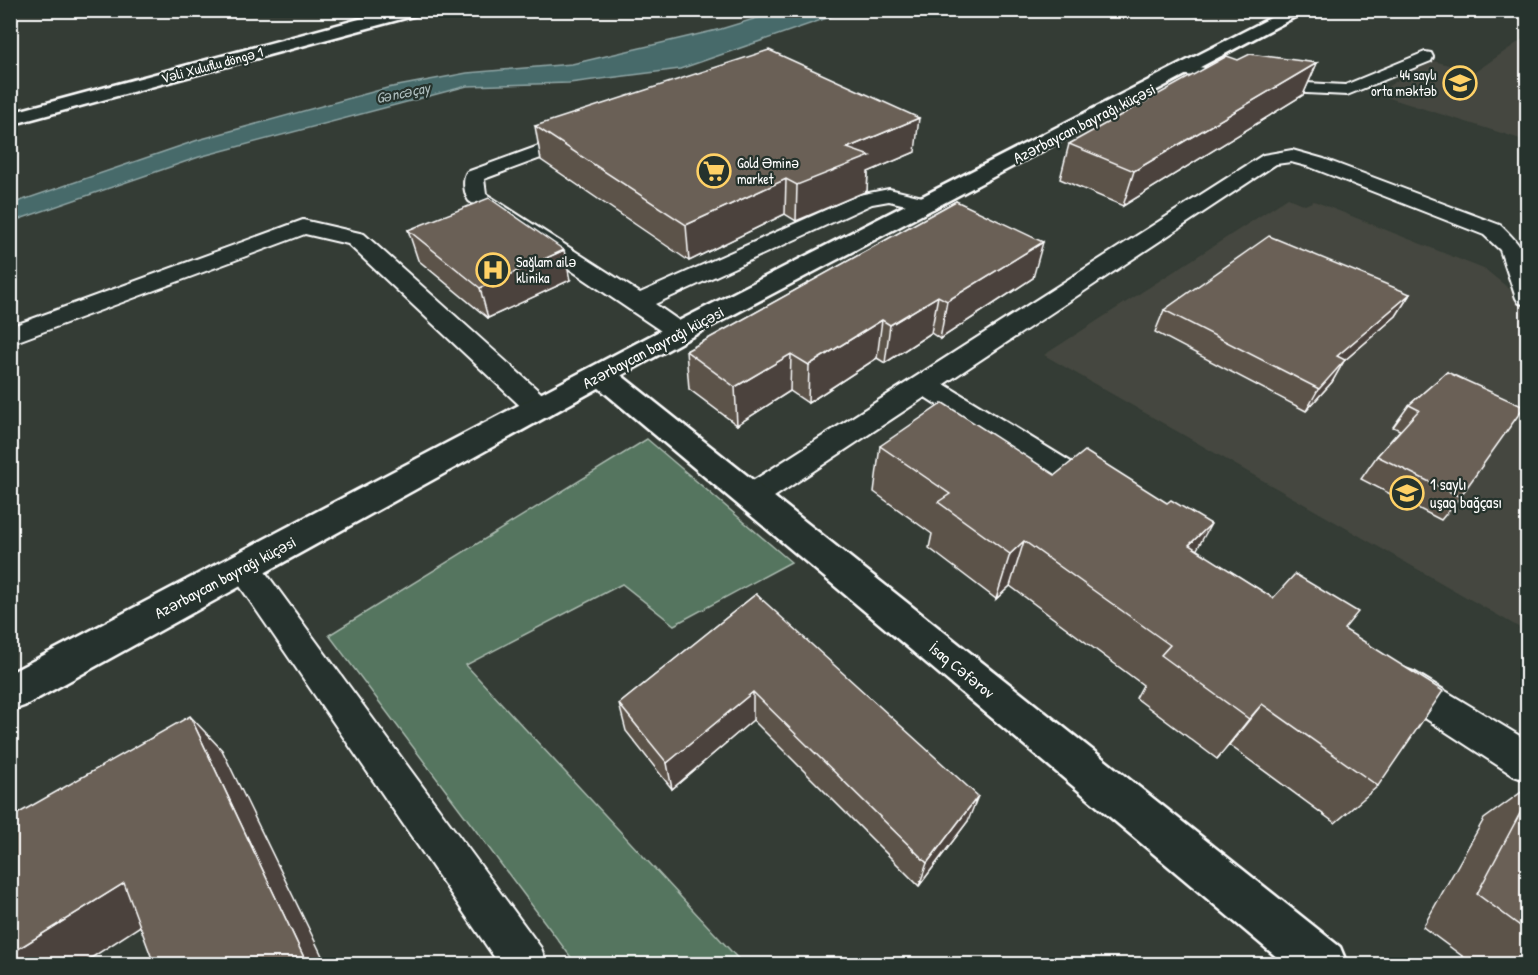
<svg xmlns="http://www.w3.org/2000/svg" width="1538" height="975" viewBox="0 0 1538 975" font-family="'Patrick Hand',sans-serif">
<rect width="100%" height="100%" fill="#343c35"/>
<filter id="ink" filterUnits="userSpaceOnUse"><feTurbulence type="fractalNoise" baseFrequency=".0167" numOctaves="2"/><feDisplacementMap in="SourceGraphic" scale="12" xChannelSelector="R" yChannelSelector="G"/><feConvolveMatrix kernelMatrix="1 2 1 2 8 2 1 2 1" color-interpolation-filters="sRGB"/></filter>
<g filter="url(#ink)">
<!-- built -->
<path fill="#44473f" d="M 1527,36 L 1527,141 L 1376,94 L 1430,60 L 1475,72 Z
M 1288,198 L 1305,205 L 1314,201 L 1486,270 L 1527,303 L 1527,632 L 1044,355 Z"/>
<!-- green -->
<path fill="#54755f" stroke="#aabaaf" stroke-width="1.5" d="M 647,439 L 791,562 L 674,625 L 622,584 L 466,665 L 743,964 L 576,964 L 329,635 Z"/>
<!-- water -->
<path fill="#466b6b" stroke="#90a6a6" stroke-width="1.5" d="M 780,11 L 847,11 L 680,69 L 569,83 L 467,86 L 199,157 L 11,222 L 11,204 L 198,140 L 387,88 L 467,73 L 572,64 L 721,29 Z"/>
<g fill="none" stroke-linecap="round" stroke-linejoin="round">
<defs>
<path id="service" d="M 1425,52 L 1431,53 L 1433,57 L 1431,61 L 1347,95 L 1286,92 L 1187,75 L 1181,74 L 1179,70 L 1181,66 L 1187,65 L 1286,82 L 1345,85 Z
M 577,132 L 584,134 L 587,138 L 584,142 L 484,179 L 486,194 L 640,293 L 859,195 L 889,189 L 935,200 L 939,204 L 935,208 L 928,210 L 889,201 L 872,204 L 655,304 L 688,327 L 692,332 L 688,337 L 679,340 L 670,337 L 469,201 C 464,194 462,179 467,172 Z
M 1292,150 L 1324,159 L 1500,225 C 1533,256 1528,262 1528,305 L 1519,303 L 1516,298 L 1500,250 L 1484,235 L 1310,167 L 1291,162 L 1276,164 L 944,384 L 1107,484 L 1111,492 L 1107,500 L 1096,503 L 1085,500 L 925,397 L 762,505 L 751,508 L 740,505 L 736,497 L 740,489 L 1263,155 Z
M 303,220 L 364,234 L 550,401 L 554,408 L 550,415 L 540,417 L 530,415 L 348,244 L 305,234 L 10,344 L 10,327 Z
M 244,554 L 255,558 L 541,948 L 547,964 L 499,964 L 233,576 L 228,567 L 233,558 Z
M 1401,667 L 1414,672 L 1528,741 L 1528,781 L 1514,776 L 1388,694 L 1383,683 L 1388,672 Z"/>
<path id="minor" d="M 393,10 L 422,10 L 420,14 L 10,125 L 10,113 Z
M 602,366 L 612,368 L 1340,947 L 1347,964 L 1285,964 L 592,382 L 587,375 L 592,368 Z"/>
<path id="tertiary" d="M 1286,10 L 1308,10 L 689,338 L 24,706 L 10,711 L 10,673 L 669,326 Z"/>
</defs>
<!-- service casing -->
<use href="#service" stroke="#fff" stroke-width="4"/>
<!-- minor casing -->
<use href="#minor" stroke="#fff" stroke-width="5"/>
<!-- tertiary casing -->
<use href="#tertiary" stroke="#fff" stroke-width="5"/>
<!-- service -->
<use href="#service" fill="#26332d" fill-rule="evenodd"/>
<!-- minor -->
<use href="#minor" fill="#26332d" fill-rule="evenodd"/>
<!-- tertiary -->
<use href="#tertiary" fill="#26332d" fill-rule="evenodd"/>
</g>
<!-- wall -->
<path fill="#5c534a" stroke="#fff" stroke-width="1.5" d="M 1238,60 L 1317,63 L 1303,95 L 1123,206 L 1060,179 L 1069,144 Z
M 535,126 L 915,152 L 868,172 L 867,191 L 796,221 L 785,214 L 689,261 L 541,160 Z
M 956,201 L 1033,278 L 940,339 L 931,333 L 885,363 L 877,358 L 808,403 L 790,391 L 737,425 L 689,389 L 686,351 Z
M 408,230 L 570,280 L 488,318 L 418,260 Z
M 1410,294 L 1396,316 L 1344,361 L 1332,382 L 1306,411 L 1155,332 L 1164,310 Z
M 1447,372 L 1460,497 L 1441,520 L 1361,479 L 1377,456 L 1400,430 L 1393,427 L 1409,405 Z
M 880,446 L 1055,475 L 1196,550 L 1273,598 L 1344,629 L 1378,786 L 1335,823 L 1229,745 L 1217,759 L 1136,698 L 1143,685 L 1010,586 L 996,599 L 929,548 L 932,534 L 874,492 Z
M 756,594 L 968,821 L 919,886 L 753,720 L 672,789 L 626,731 L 619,704 Z
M 1527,788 L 1527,964 L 1473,964 L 1423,927 L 1484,819 Z"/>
<!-- shaded-wall -->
<path fill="#4b433c" stroke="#fff" stroke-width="1.5" d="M 1317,63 L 1303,95 L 1123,206 L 1134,171 Z
M 919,118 L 915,152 L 868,172 L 867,191 L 796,221 L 797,185 L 847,148 Z
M 786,179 L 785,214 L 689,261 L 686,225 Z
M 1043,242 L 1033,278 L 940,339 L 947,301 Z
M 564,250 L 570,280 L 488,318 L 480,288 Z
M 1410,294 L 1396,316 L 1344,361 L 1332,382 L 1306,411 L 1337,356 Z
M 938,296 L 931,333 L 885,363 L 890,325 Z
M 882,320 L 877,358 L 808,403 L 809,365 Z
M 791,354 L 790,391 L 737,425 L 735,387 Z
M 1211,524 L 1186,569 L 1189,545 Z
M 1024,541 L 1010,586 L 996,599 L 1010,554 Z
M 753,692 L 753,720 L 672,789 L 667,763 Z
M 1262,704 L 1229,745 L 1217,759 L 1249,719 Z
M 190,716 L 222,750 L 326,964 L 307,964 Z
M 978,796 L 968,821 L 919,886 L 927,863 Z
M 124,883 L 165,910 L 82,964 L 10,964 L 10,954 Z"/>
<!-- building -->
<path fill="#6b6056" stroke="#fff" stroke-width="1.5" d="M 769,50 L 919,118 L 847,148 L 870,156 L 797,185 L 786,179 L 686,225 L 535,126 Z
M 1250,54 L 1317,63 L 1134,171 L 1069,144 L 1227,56 L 1238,60 Z
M 489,198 L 564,250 L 480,288 L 408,230 Z
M 956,201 L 1043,242 L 947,301 L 938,296 L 890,325 L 882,320 L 809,365 L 791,354 L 735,387 L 686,351 Z
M 1269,236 L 1410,294 L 1337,356 L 1345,360 L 1319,389 L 1164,310 Z
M 1447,372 L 1524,407 L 1460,497 L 1377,456 L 1419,410 L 1409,405 Z
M 943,403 L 1055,475 L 1085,451 L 1167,503 L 1171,500 L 1211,524 L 1189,545 L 1273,598 L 1295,574 L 1358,612 L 1344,629 L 1443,691 L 1378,786 L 1262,704 L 1249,719 L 1161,655 L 1170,645 L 1024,541 L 1010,554 L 938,502 L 950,494 L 880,446 Z
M 756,594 L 978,796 L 927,863 L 753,692 L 667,763 L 619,704 Z
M 190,716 L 307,964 L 154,964 L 124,883 L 10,954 L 10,818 Z
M 1527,800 L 1527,931 L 1477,894 Z"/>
</g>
<!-- icons -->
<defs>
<symbol id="school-ring" viewBox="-11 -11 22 22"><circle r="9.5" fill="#26332d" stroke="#ffd166" stroke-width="1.5"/><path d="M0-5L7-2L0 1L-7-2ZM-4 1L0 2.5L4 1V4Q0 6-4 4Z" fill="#ffd166"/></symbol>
<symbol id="supermarket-ring" viewBox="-11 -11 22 22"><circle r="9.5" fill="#26332d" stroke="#ffd166" stroke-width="1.5"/><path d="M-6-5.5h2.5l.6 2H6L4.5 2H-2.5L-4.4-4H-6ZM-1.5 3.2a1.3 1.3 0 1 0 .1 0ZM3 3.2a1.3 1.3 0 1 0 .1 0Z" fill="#ffd166"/></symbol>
<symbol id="hospital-ring" viewBox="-11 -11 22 22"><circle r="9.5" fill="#26332d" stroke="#ffd166" stroke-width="1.5"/><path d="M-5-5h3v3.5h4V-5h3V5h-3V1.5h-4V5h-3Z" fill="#ffd166"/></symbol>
</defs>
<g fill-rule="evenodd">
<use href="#school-ring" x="1441" y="64" width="38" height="38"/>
<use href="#supermarket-ring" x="695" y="152" width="38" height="38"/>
<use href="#hospital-ring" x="474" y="251" width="38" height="38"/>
<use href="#school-ring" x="1388" y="474" width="38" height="38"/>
</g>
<g text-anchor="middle" stroke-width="4.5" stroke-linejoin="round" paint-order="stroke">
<!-- far-street labels -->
<g font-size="14" fill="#fff" stroke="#26332d">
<text transform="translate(212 65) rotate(-15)" y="5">Vəli Xuluflu döngə 1</text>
</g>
<!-- far-poi labels -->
<g font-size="14" fill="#fff" stroke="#26332d" text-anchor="start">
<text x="1437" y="80" text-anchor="end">44 saylı<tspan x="1437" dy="16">orta məktəb</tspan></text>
<text x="737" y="168">Gold Əminə<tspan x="737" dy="16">market</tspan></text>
<text x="516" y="267">Sağlam ailə<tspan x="516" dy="16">klinika</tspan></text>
</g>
<!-- far-water labels -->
<g font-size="15" font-style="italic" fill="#acbcbc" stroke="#26332d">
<text transform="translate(403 93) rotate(-12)" y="5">Gəncəçay</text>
</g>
<!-- street labels -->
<g font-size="16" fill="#fff" stroke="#26332d">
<text transform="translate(1084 123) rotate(-27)" y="6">Azərbaycan bayrağı küçəsi</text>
<text transform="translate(653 347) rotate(-28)" y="6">Azərbaycan bayrağı küçəsi</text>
<text transform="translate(225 577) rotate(-28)" y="6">Azərbaycan bayrağı küçəsi</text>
<text transform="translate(962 670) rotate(39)" y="6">İsaq Cəfərov</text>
</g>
<!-- poi labels -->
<g font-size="16" fill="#fff" stroke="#26332d" text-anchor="start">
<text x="1430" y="490">1 saylı<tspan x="1430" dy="18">uşaq bağçası</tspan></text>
</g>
</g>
<!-- margin -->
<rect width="1538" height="975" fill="none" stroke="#26332d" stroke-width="36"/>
<rect x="18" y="18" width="1502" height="939" fill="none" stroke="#fff" stroke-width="2" filter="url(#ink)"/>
</svg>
